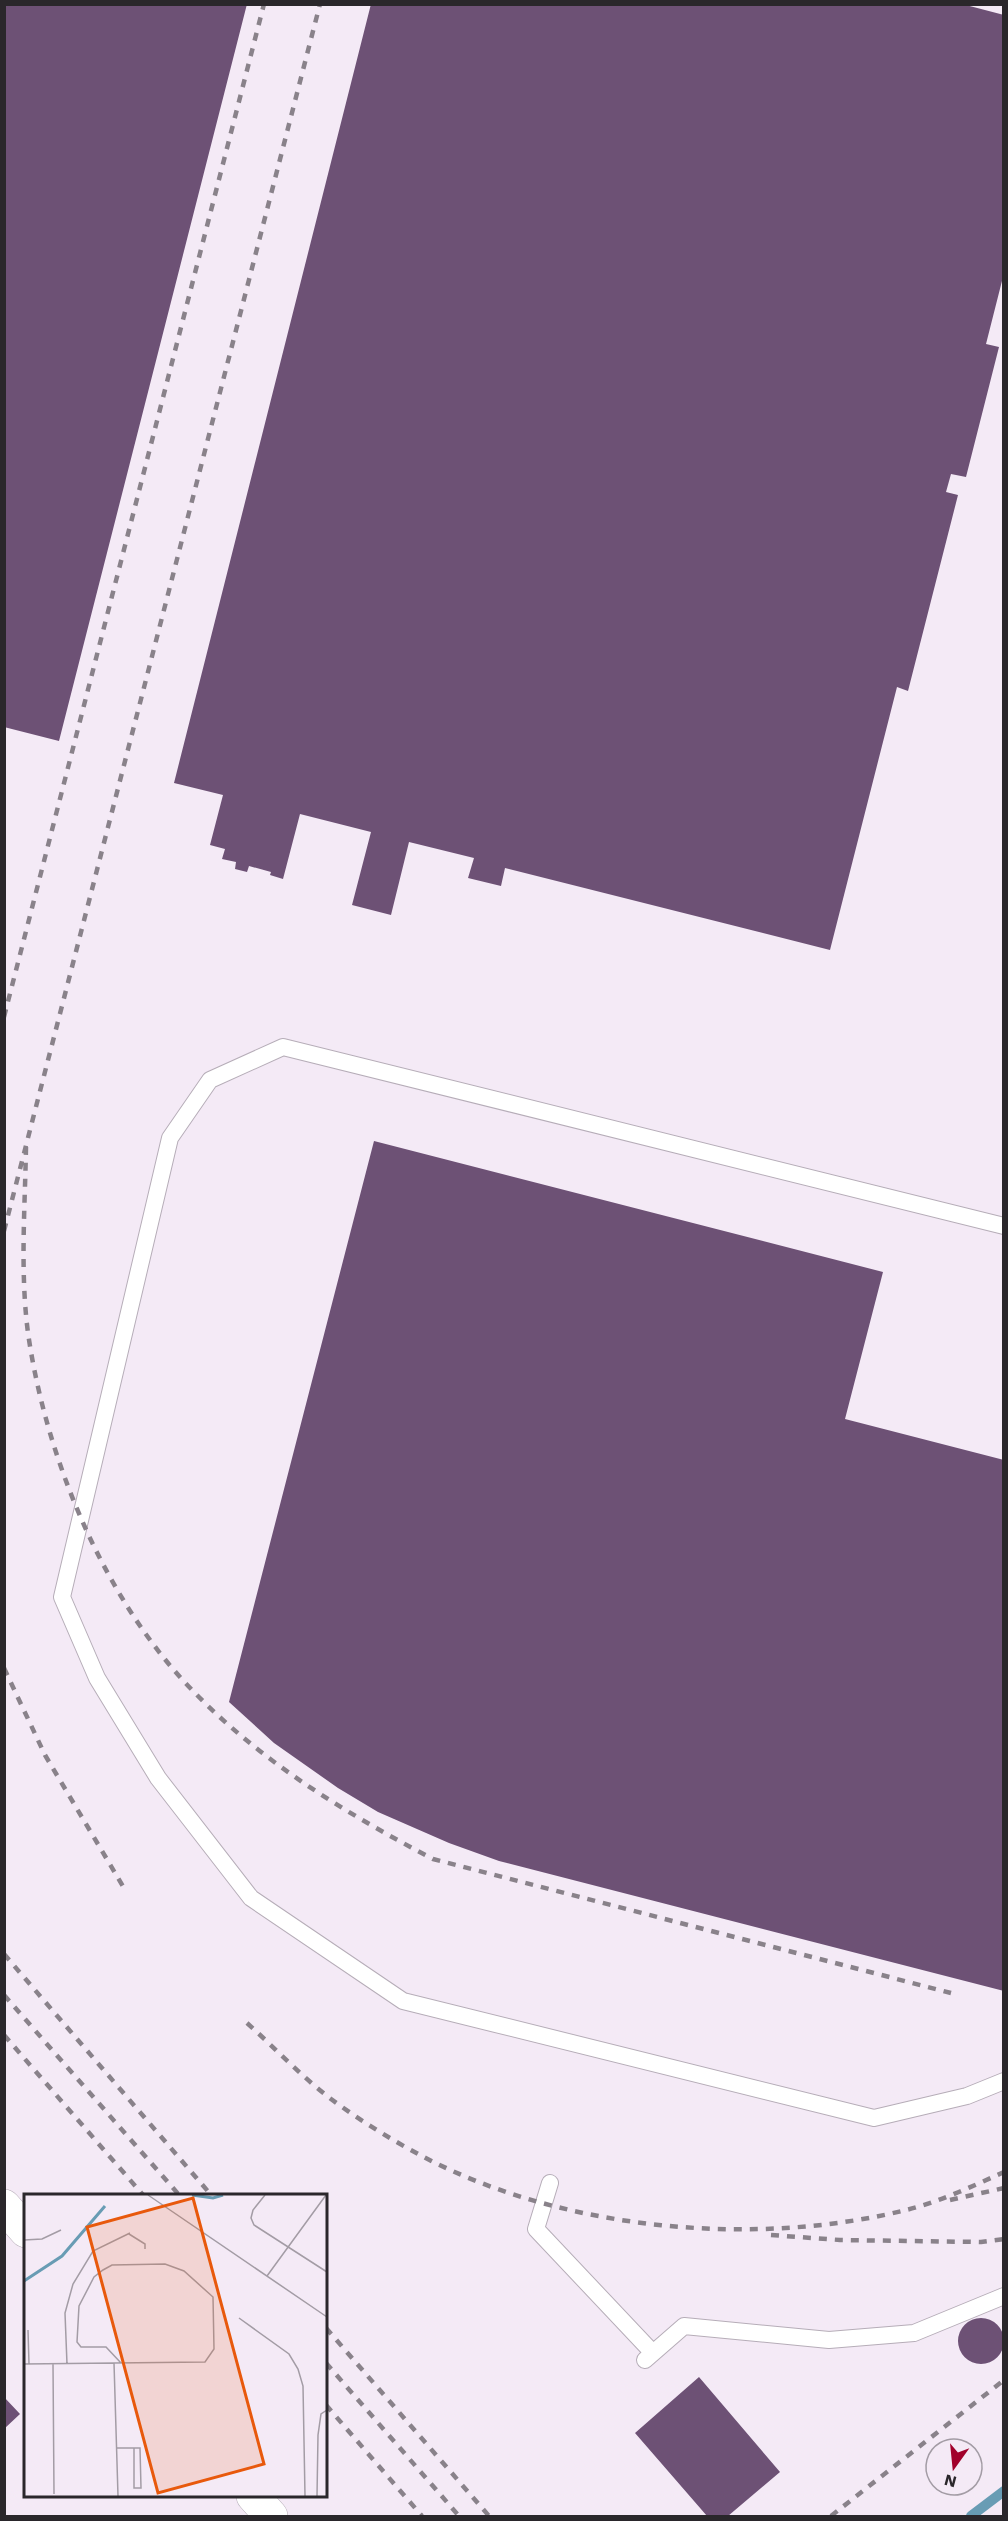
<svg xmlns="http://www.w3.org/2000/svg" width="1008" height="2521" viewBox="0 0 1008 2521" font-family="'Work Sans',sans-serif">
<rect width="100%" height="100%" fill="#f4eaf6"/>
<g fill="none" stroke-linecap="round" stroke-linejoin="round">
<!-- stream -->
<path stroke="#689cb4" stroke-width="10" d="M 971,2516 L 1004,2491"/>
</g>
<!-- building -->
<path fill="#6d5175" d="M 4,4 L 247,4 L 59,741 L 4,727 Z
M 371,4 L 962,4 L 1004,15 L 1004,273 L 986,344 L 999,347 L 966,477 L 951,474 L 946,492 L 958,495 L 908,691 L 897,687 L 830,950 L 505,868 L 501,886 L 468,878 L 474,858 L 409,842 L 391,915 L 352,905 L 371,832 L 300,814 L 283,879 L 270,875 L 271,872 L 249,866 L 247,872 L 235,869 L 236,862 L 222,859 L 225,849 L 210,845 L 223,795 L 174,783 Z
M 374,1141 L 883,1272 L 845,1419 L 1004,1460 L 1004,1991 L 499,1861 L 449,1843 L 378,1812 L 338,1788 L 274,1743 L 229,1702 Z
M958 2341a23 23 0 1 1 46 0a23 23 0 1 1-46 0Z
M 699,2377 L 780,2472 L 728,2516 L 707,2516 L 635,2433 Z
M 4,2397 L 20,2414 L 4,2429 Z"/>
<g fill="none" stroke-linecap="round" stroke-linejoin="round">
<defs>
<path id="service" d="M 1004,1226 L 283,1047 L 210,1080 L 170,1138 L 62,1597 L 97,1678 L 158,1778 L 251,1898 L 403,2001 L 874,2118 L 967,2096 L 1004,2081
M 550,2183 L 536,2229 L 653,2353
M 645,2360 L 684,2326 L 829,2340 L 914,2333 L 1004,2296"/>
<path id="secondary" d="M 4,2206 L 26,2231
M 253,2496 L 271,2516"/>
</defs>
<!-- service casing -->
<use href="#service" stroke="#b6adb8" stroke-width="18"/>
<!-- secondary casing -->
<use href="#secondary" stroke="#b6adb8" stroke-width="34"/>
<!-- service -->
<use href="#service" stroke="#fff" stroke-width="16"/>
<!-- secondary -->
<use href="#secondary" stroke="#fff" stroke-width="33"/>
<!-- rail -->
<path stroke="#89828a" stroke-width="4.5" stroke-dasharray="8 8" stroke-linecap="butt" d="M 4,1017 L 264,4
M 26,1147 C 25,1208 20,1272 28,1333 C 46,1459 105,1602 195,1693 C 263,1763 347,1814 433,1859 L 951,1993
M 4,1231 L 320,4
M 4,1668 L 45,1755 L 124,1888
M 4,1954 L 212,2196
M 4,1995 L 180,2196
M 247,2023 C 275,2048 302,2077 331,2099 C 358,2119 390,2139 420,2155 C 560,2230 753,2248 906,2210 C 939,2202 973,2186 1004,2172
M 4,2035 L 144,2196
M 950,2200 L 1004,2188
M 771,2235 L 840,2240 L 981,2242 L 1004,2239
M 326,2328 L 489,2516
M 326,2363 L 459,2516
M 326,2405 L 422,2516
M 831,2516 L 1004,2380"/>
</g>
<!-- overview -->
<g transform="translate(24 2194)">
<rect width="303" height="303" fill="#f4eaf6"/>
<path fill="none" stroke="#689cb4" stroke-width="3" d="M 168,1 L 189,4 L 199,1M 0,87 L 38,62 L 81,12"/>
<path fill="none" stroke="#a39ca5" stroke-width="1.5" d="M 124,1 L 303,123M 241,1 L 229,16 L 227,24 L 230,31 L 303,78M 105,40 L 121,50 L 121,55M 0,46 L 18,45 L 37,36M 243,82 L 302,1M 215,124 L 265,160 L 274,175 L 279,192 L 281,302M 4,136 L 5,170M 90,169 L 94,302M 0,170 L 90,169 L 181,168 L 190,155 L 189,103 L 160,77 L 141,70 L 88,71 L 79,76 L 70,83 L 55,112 L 53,148 L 57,153 L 82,153 L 97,169M 29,170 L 30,300M 43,170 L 41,119 L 49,90 L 69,57 L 106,39M 92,254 L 110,254 L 110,294 L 117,294 L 116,254 L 110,254M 293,302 L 294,241 L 297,220 L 303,216"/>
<path fill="#e8590c" fill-opacity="0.15" stroke="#e8590c" stroke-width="3" d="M 169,4 L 240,270 L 134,299 L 63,33 Z"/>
<rect width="303" height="303" fill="none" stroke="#2a272b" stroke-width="3"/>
</g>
<!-- border -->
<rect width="1008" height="2521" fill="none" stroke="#2a272b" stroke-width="12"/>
<!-- north arrow -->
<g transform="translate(954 2467) rotate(195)"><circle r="28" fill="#f4eaf6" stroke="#a39ca5" stroke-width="1.5"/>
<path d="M0-4.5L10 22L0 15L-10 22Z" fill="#a1012b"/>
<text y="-9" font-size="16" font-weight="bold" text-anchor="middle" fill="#2a272b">N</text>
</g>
</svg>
